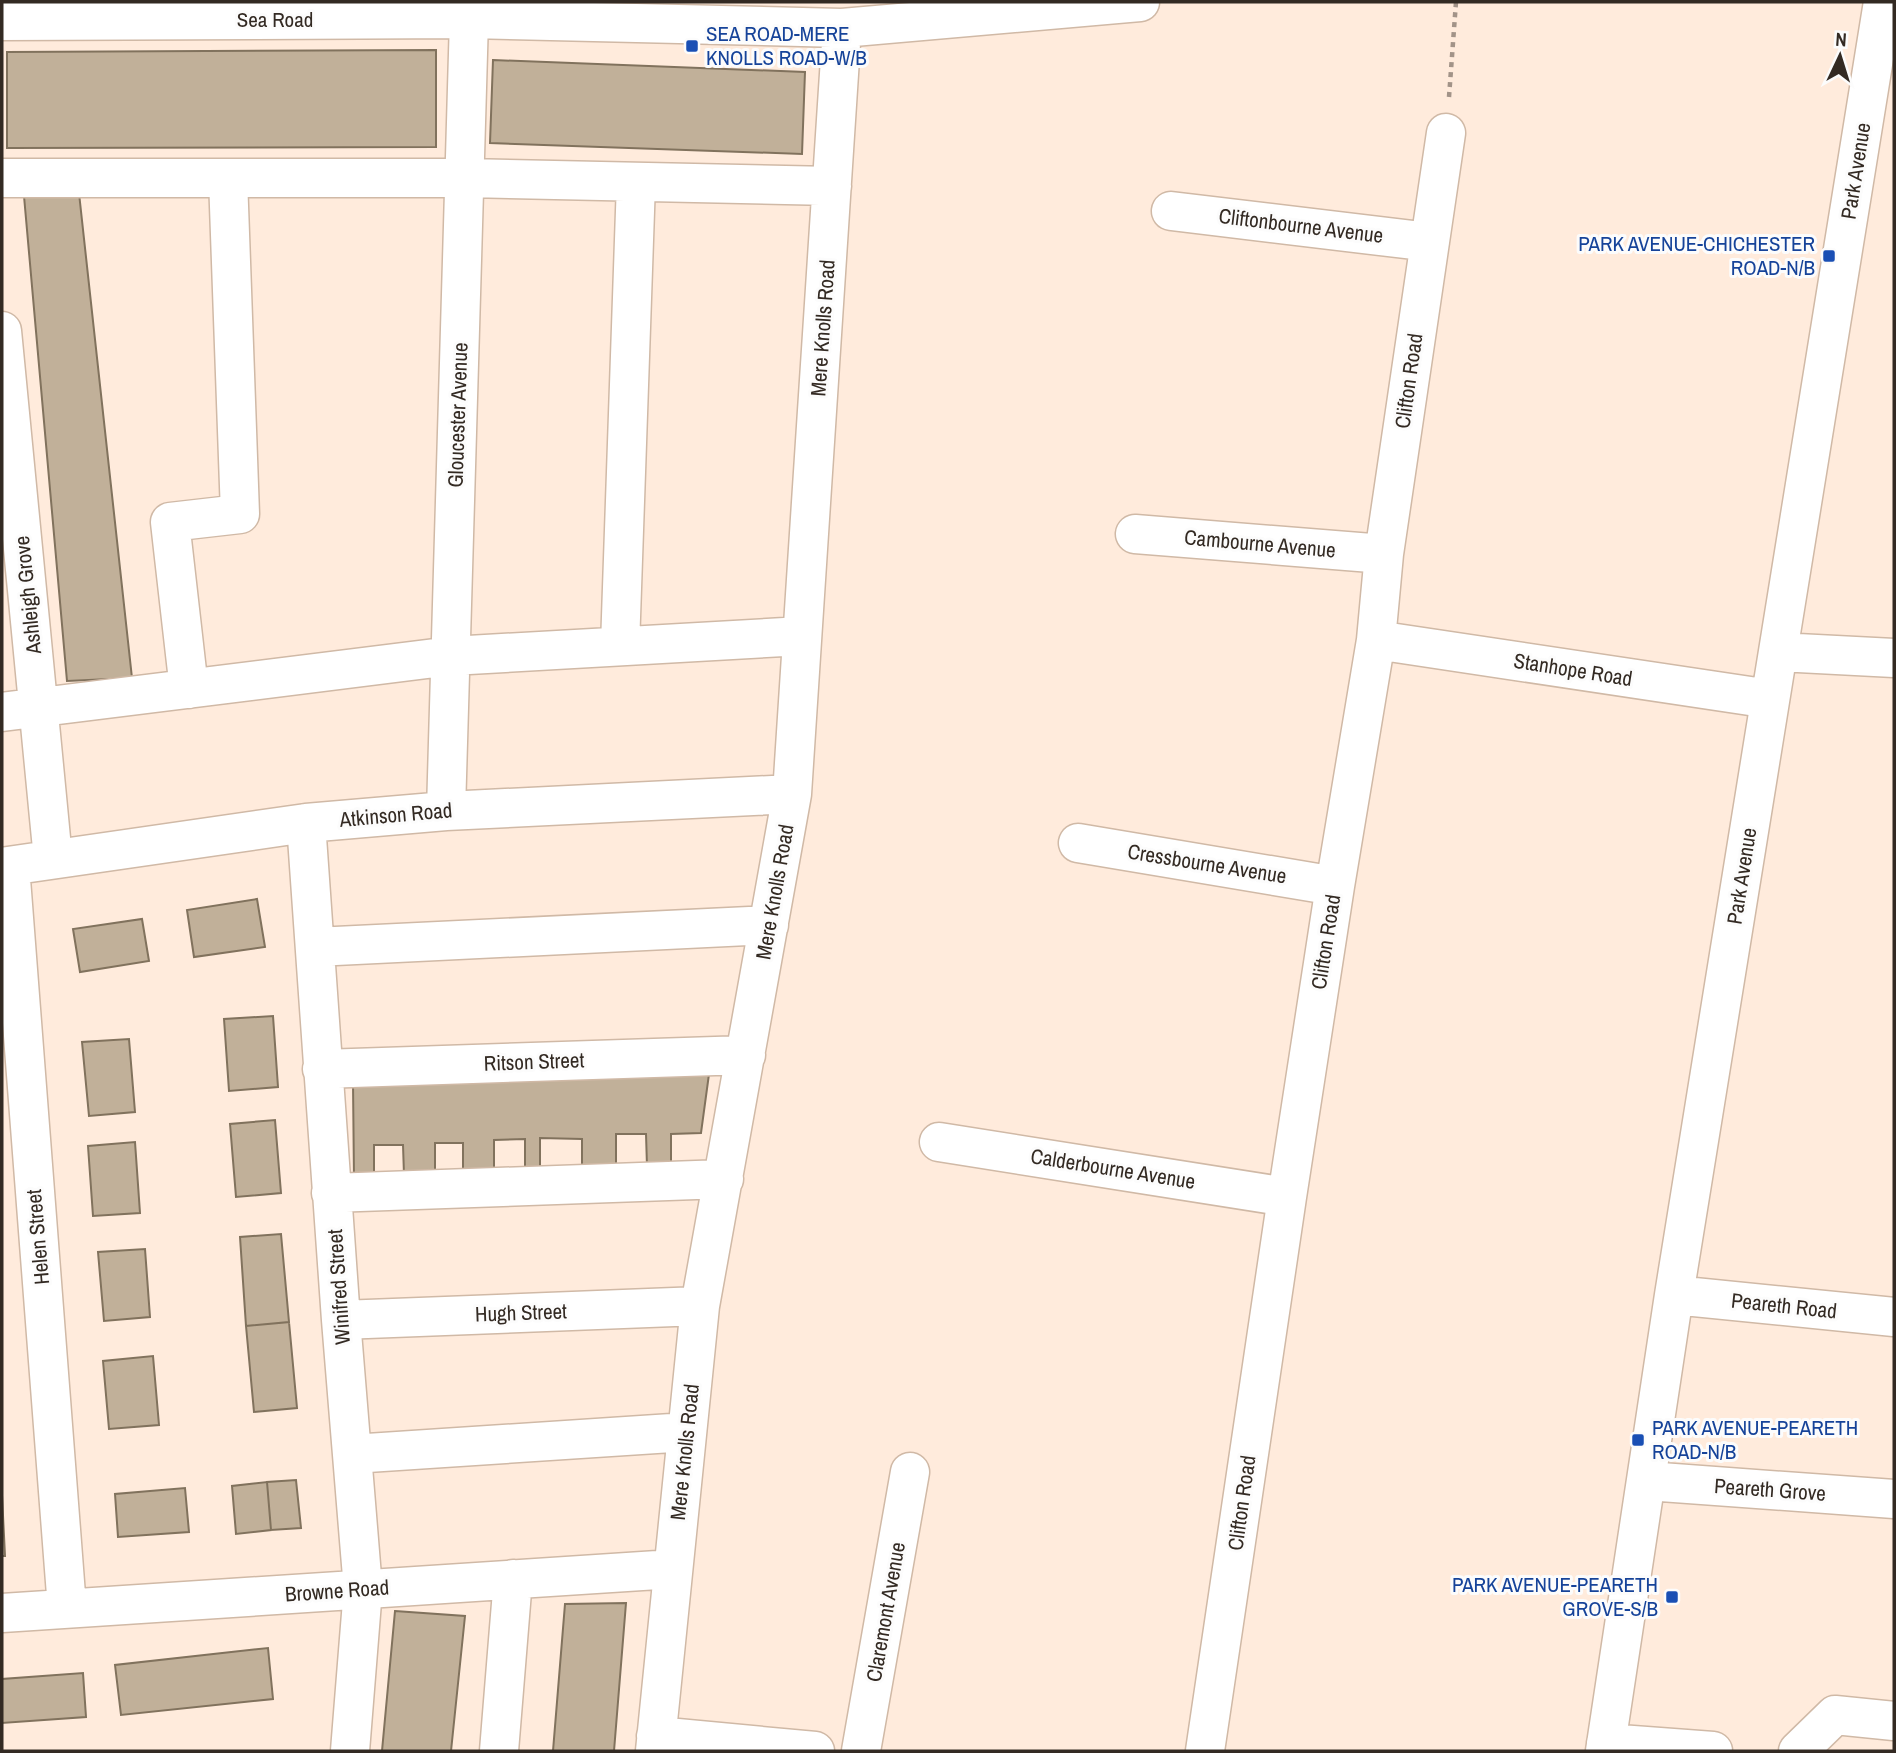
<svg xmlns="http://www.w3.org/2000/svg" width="1896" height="1753" viewBox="0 0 1896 1753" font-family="'Archivo Narrow',sans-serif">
<rect width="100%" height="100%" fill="#ffebdc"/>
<!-- building -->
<path fill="#c1b099" stroke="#81725d" stroke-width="2" d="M 436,50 L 436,147 L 7,148 L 7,52 Z
M 493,60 L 805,72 L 802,154 L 490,143 Z
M 79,193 L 132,678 L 67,681 L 24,196 Z
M 257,899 L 265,947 L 194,957 L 187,910 Z
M 142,919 L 149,961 L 80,972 L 73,929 Z
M 273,1016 L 278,1087 L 229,1091 L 224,1019 Z
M 129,1039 L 135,1112 L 89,1116 L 82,1042 Z
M 709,1074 L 701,1133 L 671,1134 L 671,1166 L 647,1166 L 646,1134 L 616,1134 L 616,1168 L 582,1168 L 582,1139 L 540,1138 L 540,1170 L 525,1170 L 525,1139 L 494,1140 L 494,1175 L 463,1176 L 463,1143 L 435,1143 L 435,1174 L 404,1175 L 403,1145 L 374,1145 L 374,1179 L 354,1179 L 353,1083 Z
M 275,1120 L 281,1193 L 236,1197 L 230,1124 Z
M 135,1142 L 140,1213 L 93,1216 L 88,1146 Z
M 281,1234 L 289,1322 L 246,1326 L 240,1237 Z
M 145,1249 L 150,1317 L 104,1321 L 98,1252 Z
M 289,1322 L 297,1408 L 254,1412 L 246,1326 Z
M 153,1356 L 159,1425 L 109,1429 L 103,1361 Z
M 296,1480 L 301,1528 L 271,1530 L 267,1482 Z
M 267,1482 L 271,1530 L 236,1534 L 232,1486 Z
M 185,1488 L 189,1532 L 118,1537 L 115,1494 Z
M 2,1495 L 5,1556 L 2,1556 Z
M 626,1603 L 614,1751 L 553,1751 L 565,1604 Z
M 395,1611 L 465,1616 L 451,1751 L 382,1751 Z
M 268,1648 L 273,1699 L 121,1715 L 115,1665 Z
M 83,1673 L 86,1717 L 2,1723 L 2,1679 Z"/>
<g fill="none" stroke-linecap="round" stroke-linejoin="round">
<defs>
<path id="minor" d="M 2,21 L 469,19 L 842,28 L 1140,2
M 2,178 L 466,178 L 832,186
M 1171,211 L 1430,242
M 2,331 L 53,859
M 1135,534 L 1384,554
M 1376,640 L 1770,699
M 620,646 L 636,182
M 1778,652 L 1894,658
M 189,689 L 170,522 L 240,514 L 228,178
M 2,712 L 451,656 L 802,636
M 446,811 L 469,19
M 306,823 L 341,1320 L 363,1589 L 350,1751
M 1078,843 L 1335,886
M 10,866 L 67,1608
M 2,867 L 306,823 L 446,811 L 792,794
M 315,947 L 769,925
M 322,1069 L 746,1055
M 939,1142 L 1287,1197
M 331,1193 L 724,1179
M 1674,1295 L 1894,1317
M 341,1320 L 700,1306
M 352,1454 L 687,1432
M 1647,1481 L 1894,1499
M 2,1613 L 673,1569
M 656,1736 L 815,1751
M 1606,1743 L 1713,1751
M 499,1751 L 513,1579
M 655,1751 L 700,1306 L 792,794 L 842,28
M 861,1751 L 910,1472
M 1205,1751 L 1287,1197 L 1335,886 L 1376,640 L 1384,554 L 1446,133
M 1605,1751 L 1674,1295 L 1883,2
M 1798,1751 L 1835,1715 L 1894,1721"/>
</defs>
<!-- minor casing -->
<use href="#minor" stroke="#d0b9a6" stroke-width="41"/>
<!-- path -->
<path stroke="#a29388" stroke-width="4.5" stroke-dasharray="5 5" stroke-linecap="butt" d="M 1449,97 L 1456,2"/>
<!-- minor -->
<use href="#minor" stroke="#fff" stroke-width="38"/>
</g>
<!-- markers -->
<g fill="#1a4fb4" stroke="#fcfcfc" stroke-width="2.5">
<rect x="685" y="39" width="14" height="14" rx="3.5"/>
<rect x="1822" y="249" width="14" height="14" rx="3.5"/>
<rect x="1631" y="1433" width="14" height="14" rx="3.5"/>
<rect x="1665" y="1590" width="14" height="14" rx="3.5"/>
</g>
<g text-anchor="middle" stroke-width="6" stroke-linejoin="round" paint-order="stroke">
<!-- street labels -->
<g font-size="21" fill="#332a23" stroke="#fcfcfc">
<text x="275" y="27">Sea Road</text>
<text transform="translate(1856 171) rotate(-81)" y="7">Park Avenue</text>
<text transform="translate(1301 226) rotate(7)" y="7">Cliftonbourne Avenue</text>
<text transform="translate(823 328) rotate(-86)" y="7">Mere Knolls Road</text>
<text transform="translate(1409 381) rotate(-82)" y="7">Clifton Road</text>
<text transform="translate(458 415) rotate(-88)" y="7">Gloucester Avenue</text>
<text transform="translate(1260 544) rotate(5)" y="7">Cambourne Avenue</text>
<text transform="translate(28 595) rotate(-96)" y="7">Ashleigh Grove</text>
<text transform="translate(1573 670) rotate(9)" y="7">Stanhope Road</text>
<text transform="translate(396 815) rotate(-5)" y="7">Atkinson Road</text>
<text transform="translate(1207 864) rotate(9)" y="7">Cressbourne Avenue</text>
<text transform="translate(1742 876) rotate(-81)" y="7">Park Avenue</text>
<text transform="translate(775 892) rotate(-80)" y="7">Mere Knolls Road</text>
<text transform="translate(1326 942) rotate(-81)" y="7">Clifton Road</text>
<text transform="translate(534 1062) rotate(-2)" y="7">Ritson Street</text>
<text transform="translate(1113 1169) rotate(9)" y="7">Calderbourne Avenue</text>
<text transform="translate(38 1237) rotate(-95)" y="7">Helen Street</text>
<text transform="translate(339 1287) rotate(-94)" y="7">Winifred Street</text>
<text transform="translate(1784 1306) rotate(6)" y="7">Peareth Road</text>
<text transform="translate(521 1313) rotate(-2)" y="7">Hugh Street</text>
<text transform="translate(685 1452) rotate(-84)" y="7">Mere Knolls Road</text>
<text transform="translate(1770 1490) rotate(4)" y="7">Peareth Grove</text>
<text transform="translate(1242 1503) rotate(-82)" y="7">Clifton Road</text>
<text transform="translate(337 1591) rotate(-4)" y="7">Browne Road</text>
<text transform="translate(886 1612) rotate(-80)" y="7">Claremont Avenue</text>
</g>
<!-- transit labels -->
<g font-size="21" fill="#164399" stroke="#fcfcfc" text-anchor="start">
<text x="706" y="41">SEA ROAD-MERE<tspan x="706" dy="24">KNOLLS ROAD-W/B</tspan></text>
<text x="1815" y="251" text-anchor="end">PARK AVENUE-CHICHESTER<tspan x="1815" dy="24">ROAD-N/B</tspan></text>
<text x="1652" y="1435">PARK AVENUE-PEARETH<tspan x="1652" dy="24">ROAD-N/B</tspan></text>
<text x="1658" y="1592" text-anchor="end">PARK AVENUE-PEARETH<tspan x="1658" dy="24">GROVE-S/B</tspan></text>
</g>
</g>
<!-- border -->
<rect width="1896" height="1753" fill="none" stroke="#332a23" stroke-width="7"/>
<!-- north arrow -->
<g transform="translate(1840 56) rotate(4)" stroke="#fcfcfc" stroke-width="5" paint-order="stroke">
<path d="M0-5L12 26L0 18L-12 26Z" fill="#332a23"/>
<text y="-10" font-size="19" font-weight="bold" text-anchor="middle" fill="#332a23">N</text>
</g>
</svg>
